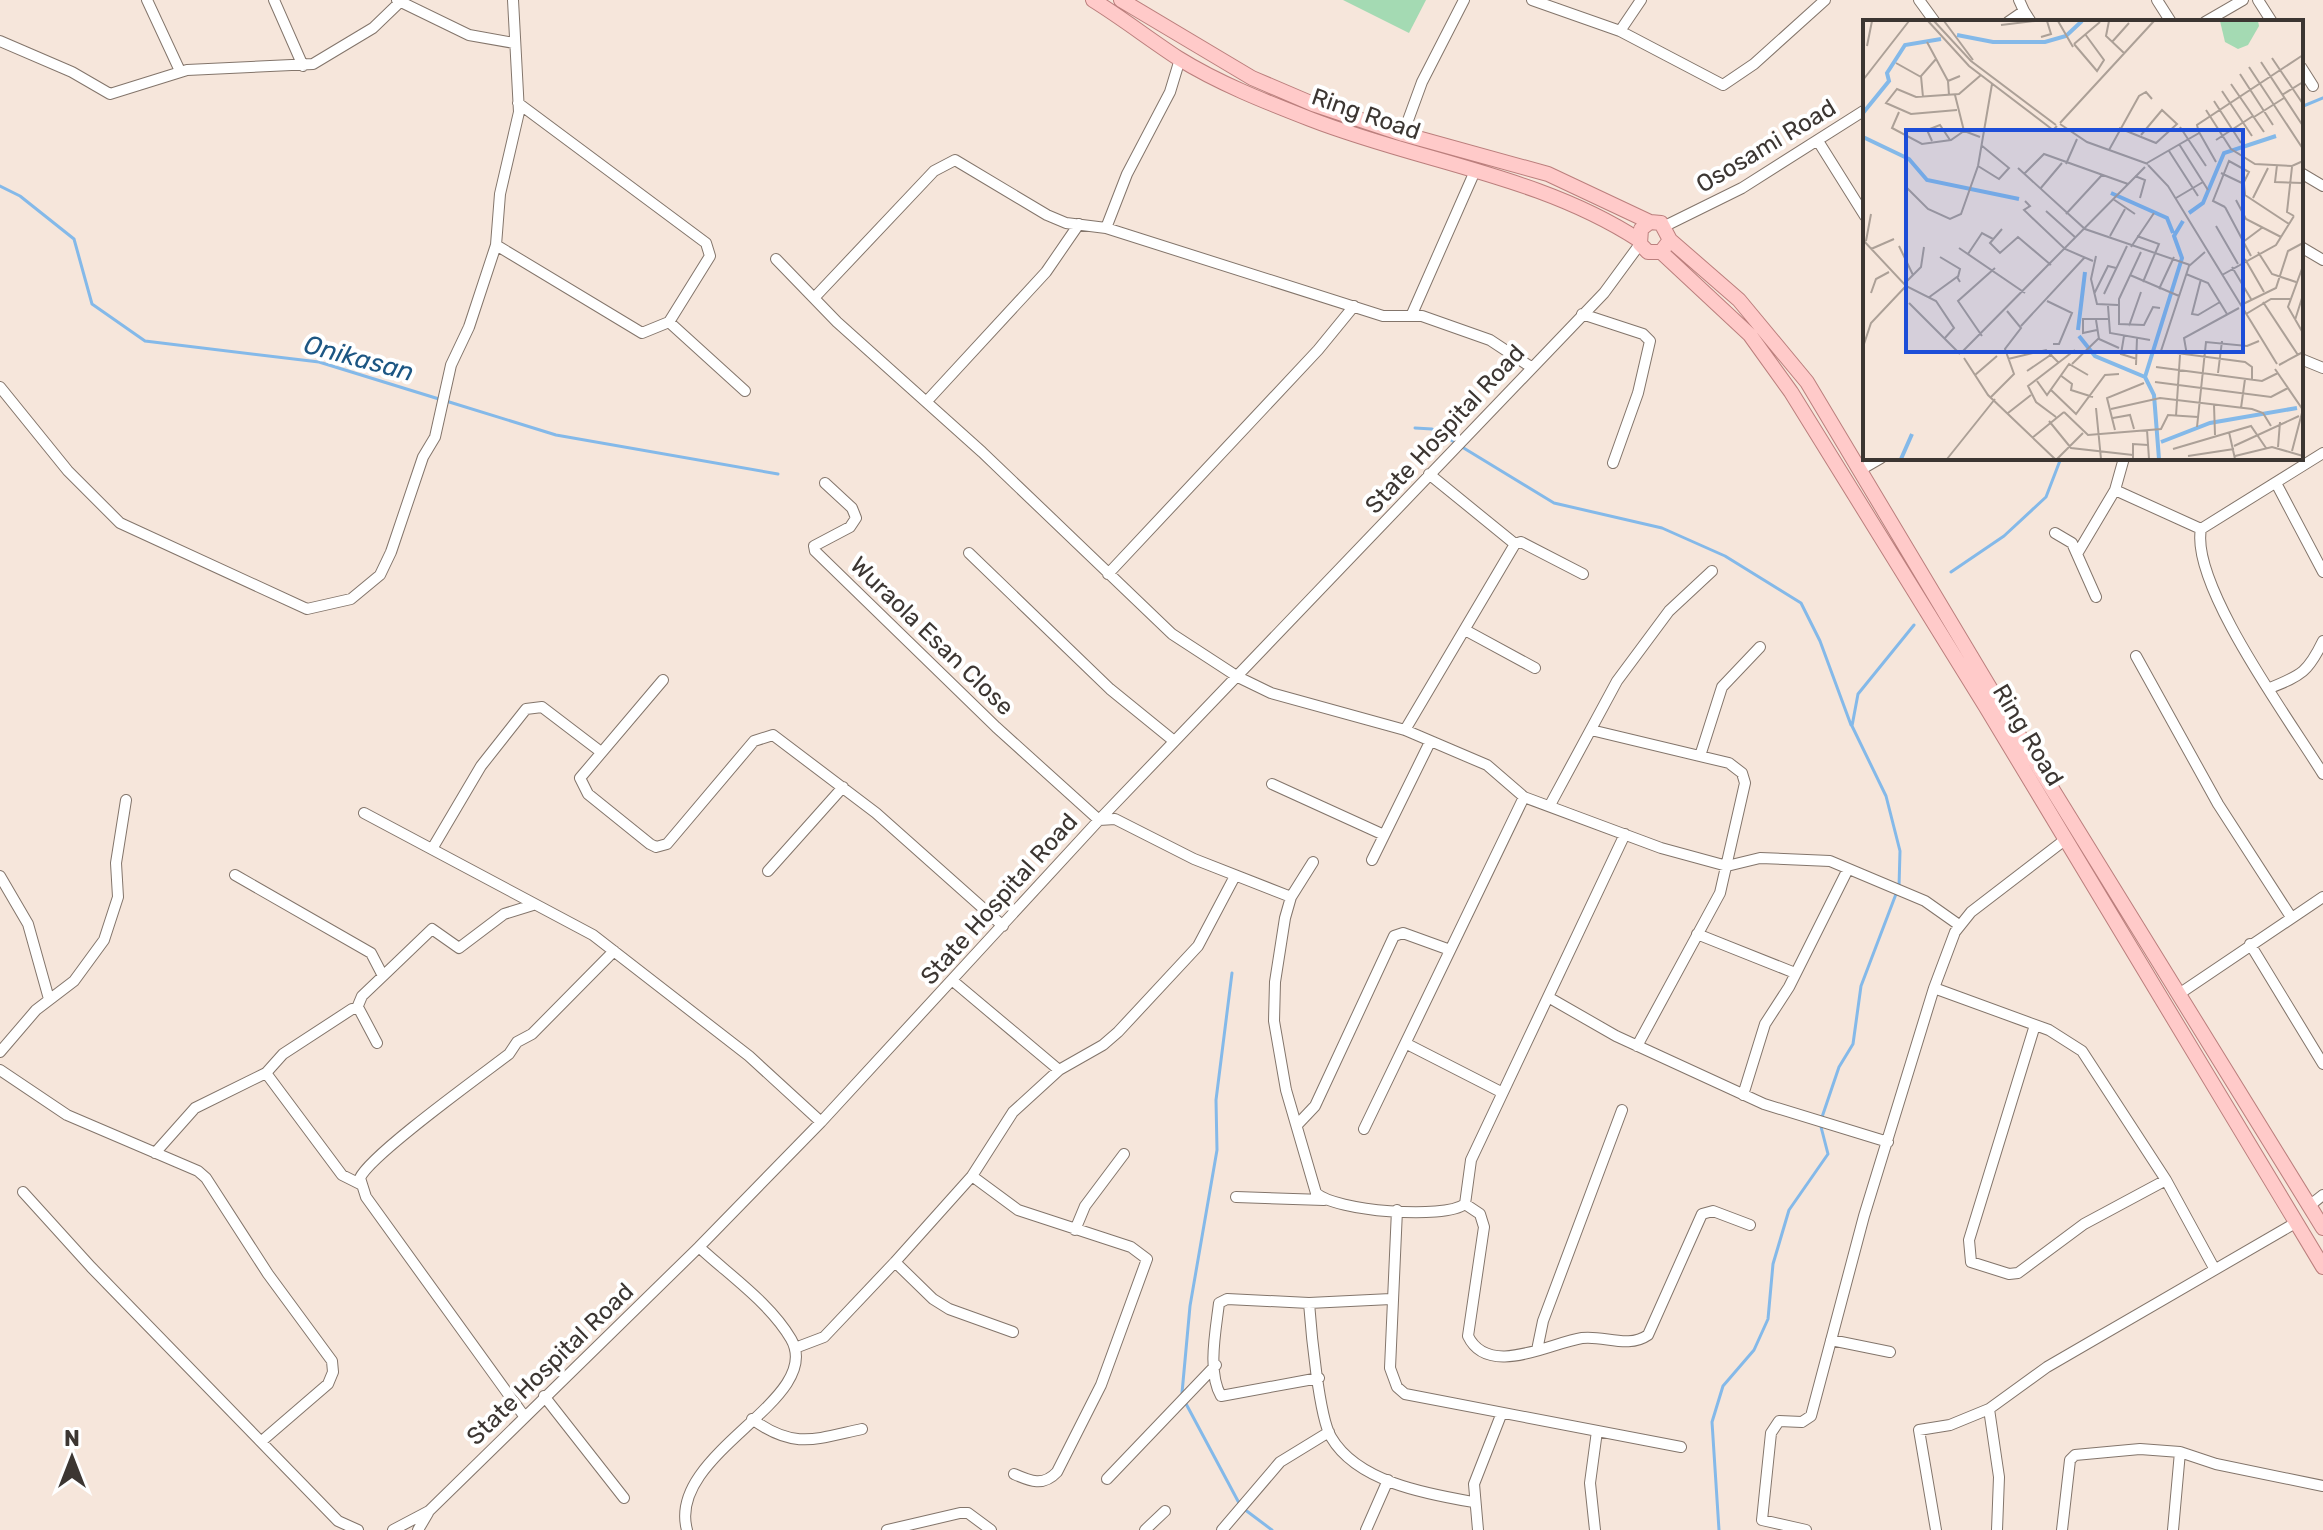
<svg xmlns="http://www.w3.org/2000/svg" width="2323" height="1530" viewBox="0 0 2323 1530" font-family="Rubik,sans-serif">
<rect width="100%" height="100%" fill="#f6e6db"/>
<!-- green -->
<path fill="#a4dab3" d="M 1343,0 L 1426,0 L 1409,33 Z"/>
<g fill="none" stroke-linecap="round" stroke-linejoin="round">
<!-- stream -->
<path stroke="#84b9e9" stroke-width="3" d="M 2301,107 L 2323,98
M 0,186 L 20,196 L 74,239 L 92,304 L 145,341 L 319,362 L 439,399
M 446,401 L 556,435 L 778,474
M 1415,428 L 1432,429 L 1456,443
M 1462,447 L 1554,503 L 1662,528 L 1725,556 L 1801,603 L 1820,641 L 1851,725
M 1951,572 L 2004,536 L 2046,497 L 2061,458
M 1899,887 L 1900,851 L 1886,796 L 1852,726 L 1858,694 L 1914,625
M 1182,1393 L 1190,1306 L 1217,1150 L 1216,1100 L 1232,973
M 1184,1400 L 1239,1503
M 1244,1509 L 1272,1530
M 1719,1530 L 1712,1422 L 1723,1386 L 1754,1350 L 1768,1319 L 1773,1264 L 1789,1210 L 1828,1154 L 1820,1123 L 1839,1067 L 1853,1044 L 1861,986 L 1896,894"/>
<defs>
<path id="minor" d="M 147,0 L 180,71
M 274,0 L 303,66
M 397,0 L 469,35 L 514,43
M 1532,0 L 1620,31 L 1723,85 L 1754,64 L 1825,0
M 1919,0 L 1935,22
M 2157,0 L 2171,22
M 2258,0 L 2272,22
M 2024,11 L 2031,22
M 2008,22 L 2024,11 L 2019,0
M 2205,22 L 2243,0
M 1620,31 L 1641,0
M 0,41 L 72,72 L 110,94 L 187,70 L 313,64 L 373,28 L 399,3
M 2301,67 L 2313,86
M 1403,134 L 1422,82 L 1464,0
M 1818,141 L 1865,216
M 2301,173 L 2323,186
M 1665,226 L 1742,188 L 1865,110
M 1106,228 L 1127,174 L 1170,92 L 1180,59
M 496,245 L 642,333 L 669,322 L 710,256 L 706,243 L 518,103
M 2301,247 L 2323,260
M 776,259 L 837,322 L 982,452 L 1172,634 L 1238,677 L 1271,693 L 1405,730 L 1487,765 L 1524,797 L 1661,848 L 1727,866 L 1760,858 L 1830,861 L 1925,901 L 1959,925
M 814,298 L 934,171 L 955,160 L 1047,215 L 1066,223 L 1106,228 L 1383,316 L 1422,316 L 1490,340 L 1531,367
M 1412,314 L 1475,171
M 1582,314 L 1643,334 L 1650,341 L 1638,393 L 1613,463
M 669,322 L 745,391
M 2301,359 L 2323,368
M 0,387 L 68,471 L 120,523 L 307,609 L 351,599 L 380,575 L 391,552 L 423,457 L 435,437 L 451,365 L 469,327 L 496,245 L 500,194 L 519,112 L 513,0
M 927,401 L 1046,272 L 1079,224
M 2323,453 L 2201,529 C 2190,585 2291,722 2323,774
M 2124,458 L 2115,490 L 2201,529
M 1862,469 L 1881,458
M 1429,474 L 1515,544 L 1521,542 L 1583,574
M 825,483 L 852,508 L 856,518 L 850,527 L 814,546 L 815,551 L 996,727 L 1099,820 L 1115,819 L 1194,859 L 1291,897
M 2276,483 L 2323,572
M 2055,533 L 2072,543 L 2096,597
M 969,553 L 1110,689 L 1174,741
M 2077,554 L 2115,490
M 1108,574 L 1318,350 L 1354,306
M 1465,630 L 1535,668
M 2136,656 L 2218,804 L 2291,917
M 663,680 L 580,778 L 588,794 L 650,844 L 656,847 L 667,844 L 754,741 L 773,735 L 876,813 L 1003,926
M 2270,688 C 2302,675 2308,672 2323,641
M 1405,730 L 1515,544
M 1591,730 L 1729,763 L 1742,773 L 1745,783 L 1720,893 L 1637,1046
M 1700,756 L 1722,687 L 1760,647
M 1272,784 L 1384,835
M 1550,805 L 1617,681 L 1669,611 L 1712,571
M 364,813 L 593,935 L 749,1056 L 821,1122
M 1625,834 L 1471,1160 L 1465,1204 L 1480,1214 L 1484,1227 L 1468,1336 C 1488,1378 1550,1343 1582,1338 C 1604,1335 1628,1349 1648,1335 L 1702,1214 L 1713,1211 L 1750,1225
M 432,849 L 481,766 L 526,709 L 542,707 L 601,752
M 1372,860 L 1430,742
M 1313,862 L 1291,897 L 1285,918 L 1275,982 L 1274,1021 L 1286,1090 L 1316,1193 C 1335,1211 1444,1220 1465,1204
M 768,871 L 843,787
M 235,875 L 371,953 L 383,976 L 362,996 L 357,1008
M 0,876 L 28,924 L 49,999
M 1697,934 L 1795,973
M 2250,944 L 2323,1064
M 383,976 L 432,929 L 459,948 L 504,914 L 533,905
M 953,981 L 1059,1070
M 1934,988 L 2049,1030 L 2082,1051 L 2166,1180 L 2214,1268
M 2179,994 L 2323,897
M 1548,997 L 1616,1036 L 1764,1104 L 1888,1142
M 2035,1025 L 1969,1240 L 1971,1262 L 2009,1274 L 2018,1273 L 2084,1224 L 2166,1180
M 1407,1044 L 1501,1092
M 0,1052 L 36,1010 L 74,981 L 104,940 L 118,897 L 116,863 L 126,800
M 0,1070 L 67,1115 L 198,1171 L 206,1178 L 268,1274 L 332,1361 L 333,1372 L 328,1384 L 263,1440
M 266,1073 L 342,1175 L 360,1184
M 1743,1095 L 1765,1024 L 1789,987 L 1847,871
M 1297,1125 L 1315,1106 L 1394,936 L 1403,933 L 1450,950
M 1364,1129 L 1524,797
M 155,1153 L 195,1108 L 266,1073 L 283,1054 L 352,1009 L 359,1009 L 377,1043
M 972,1176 L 1018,1210 L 1131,1247 L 1147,1259 L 1101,1385 L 1057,1472 C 1043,1487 1030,1481 1014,1474
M 23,1192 L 91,1267 L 338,1521 L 358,1530
M 1236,1197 L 1324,1200
M 2309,1206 L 2323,1195
M 1397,1210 L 1390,1368 L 1397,1387 L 1405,1394 L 1681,1447
M 1075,1230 L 1085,1206 L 1124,1154
M 895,1262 L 933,1299 L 949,1309 L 1013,1332
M 1309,1303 C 1311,1330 1319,1417 1331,1437 C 1357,1482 1427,1494 1473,1502
M 1831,1340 L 1890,1352
M 795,1348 L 824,1337 L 895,1262 L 972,1176 L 1013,1112 L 1059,1070 L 1103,1045 L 1118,1032 L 1198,946 L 1235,876
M 1537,1350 L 1543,1321 L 1622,1110
M 1319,1378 L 1221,1396 C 1207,1372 1216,1329 1219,1303 L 1227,1299 L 1309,1303 L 1391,1299
M 544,1396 L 624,1498
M 1989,1409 L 1999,1477 L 1997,1530
M 524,1416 L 366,1197 L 360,1178 C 370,1155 483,1074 509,1054 L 517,1042 L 532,1034 L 614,951
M 752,1419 C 794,1450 816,1439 862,1429
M 1107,1479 L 1216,1365
M 393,1530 L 429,1511 L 699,1247 L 821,1122 L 1099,820 L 1604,293 L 1640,244
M 418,1530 L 428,1513
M 687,1530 C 666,1453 826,1400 791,1339 C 770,1303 729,1275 699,1247
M 887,1530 L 960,1513 L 968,1513 L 991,1530
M 1145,1530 L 1165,1511
M 1222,1530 L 1280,1462 L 1329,1432
M 1366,1530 L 1388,1480
M 1478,1530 L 1474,1484 L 1501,1415
M 1595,1530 L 1590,1483 L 1597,1431
M 1806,1530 L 1762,1520 L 1771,1433 L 1779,1421 L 1802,1422 L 1811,1416 L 1864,1216 L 1934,988 L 1955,932 L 1971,912 L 2066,839
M 1936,1530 L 1919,1430 L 1950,1425 L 1989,1409 L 2047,1367 L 2297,1222
M 2062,1530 L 2070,1460 L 2075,1455 L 2140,1449 L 2180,1452 L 2216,1464 L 2323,1486
M 2173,1530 L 2180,1452"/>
<path id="major" d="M 1093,0 C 1122,18 1149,39 1178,58 C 1218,83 1266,102 1310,119 C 1420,162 1539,175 1639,240
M 1121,0 L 1252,78 L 1313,104 L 1403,134 L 1548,174 L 1650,222 L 1661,223 L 1670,240 L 1661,252 L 1648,252 L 1640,244 L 1641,229 L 1650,222
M 1670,240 L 1739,300 L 1807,382 L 1996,698 L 2323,1228
M 1661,252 L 1750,335 L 1791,392 L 1986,707 L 2323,1267"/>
</defs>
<!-- minor casing -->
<use href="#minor" stroke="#83756b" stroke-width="12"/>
<!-- major casing -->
<use href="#major" stroke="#bb7f7d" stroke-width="16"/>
<!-- minor -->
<use href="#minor" stroke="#fff" stroke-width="10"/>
<!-- major -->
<use href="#major" stroke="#ffcac9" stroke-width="14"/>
</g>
<g text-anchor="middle" stroke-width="8" stroke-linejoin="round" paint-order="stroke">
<!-- street labels -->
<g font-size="24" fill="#3c3632" stroke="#fff">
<text transform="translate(1366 114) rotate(19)" y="8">Ring Road</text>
<text transform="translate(1766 146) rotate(-31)" y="8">Ososami Road</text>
<text transform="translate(1445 429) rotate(-47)" y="8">State Hospital Road</text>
<text transform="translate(932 636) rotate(44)" y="8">Wuraola Esan Close</text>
<text transform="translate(2028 735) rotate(59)" y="8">Ring Road</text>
<text transform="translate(999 899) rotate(-48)" y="8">State Hospital Road</text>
<text transform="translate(550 1364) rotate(-44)" y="8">State Hospital Road</text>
</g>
<!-- water labels -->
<g font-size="26" font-style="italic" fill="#1c5683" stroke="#fff">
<text transform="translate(359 358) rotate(15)" y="9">Onikasan</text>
</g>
</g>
<!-- overview -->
<g transform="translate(1863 20)">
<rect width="440" height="440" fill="#f6e6db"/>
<path d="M 357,1 L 395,1 L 396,6 L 385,25 L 375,29 L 362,22 Z" fill="#a4dab3"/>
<path fill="none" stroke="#84b9e9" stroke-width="4" d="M 94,15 L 130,22 L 182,22 L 203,16 L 219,1M 0,93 L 26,61 L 24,53 L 42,25 L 78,19M 0,117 L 46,139 L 64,160 L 156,179M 248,173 L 304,198 L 310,213M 326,193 L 340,183 L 361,133 L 413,116M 215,310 L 222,252M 216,316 L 232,336 L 282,357M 298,422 L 347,403 L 434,388M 38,439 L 49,414M 296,439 L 291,375 L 282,357 L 319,238 L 311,216 L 320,201"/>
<path fill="none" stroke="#aca097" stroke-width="2" d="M 65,1 L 106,46 L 190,110 L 194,106M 71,1 L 108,41 L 193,105M 81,1 L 110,40M 195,1 L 210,27M 246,1 L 243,16 L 261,33M 138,5 L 172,1M 178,17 L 188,14 L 184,1M 64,22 L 85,61M 249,22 L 266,3M 211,24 L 234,51 L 241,40 L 222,14M 211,24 L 237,2M 4,26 L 9,1M 409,38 L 440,84M 398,42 L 440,106M 33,43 L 58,57M 386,47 L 440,129M 377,54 L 410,105M 0,60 L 46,1M 0,61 L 0,88M 368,64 L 401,112M 359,71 L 389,116M 86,75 L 85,61 L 97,56M 92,75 L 101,111 L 117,117M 419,75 L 440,62M 60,77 L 58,56 L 73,39M 351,81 L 378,123M 94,90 L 48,94 L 23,83 L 34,69 L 53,77 L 96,74 L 118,55M 343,90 L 368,129 L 392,144 L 429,146 L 440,141M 36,92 L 29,108 L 59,124 L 88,120 L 101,111M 391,97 L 421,78M 197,103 L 291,1M 197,104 L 224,122 L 285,144M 317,107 L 343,146M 256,108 L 293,123 L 314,104 L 299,90 L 278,115M 336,112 L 353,142M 353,120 L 390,96M 69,121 L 64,110 L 77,105 L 87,120M 316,124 L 345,170M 246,130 L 276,76 L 283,72 L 289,79M 306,131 L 335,176M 284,143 L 336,113 L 334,105 L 440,35M 203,144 L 214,119M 285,145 L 305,166 L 414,344M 414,145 L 412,162 L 440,163M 115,146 L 136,159 L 146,148 L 118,125M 429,147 L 424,192 L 431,196M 155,148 L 222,209 L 327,245M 358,153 L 381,164 L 382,175 L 426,204M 161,154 L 181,134 L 265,164M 272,156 L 282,160 L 277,178M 42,166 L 65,189 L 87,199 L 98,194 L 115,146 L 129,64M 177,169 L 199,143M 313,178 L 340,162M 390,178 L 405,148M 250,179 L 272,194M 373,180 L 383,199 L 418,217M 162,181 L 167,186 L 161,190 L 202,229 L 230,241M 362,187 L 350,181 L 366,141 L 386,152 L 380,164M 362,187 L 388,236M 183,191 L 213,218M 203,194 L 239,155M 353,206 L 375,244M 139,209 L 127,223 L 137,233 L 155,217 L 188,245M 247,216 L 262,189M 274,216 L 296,224 L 280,262M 0,220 L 43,266 L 73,281 L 91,308 L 81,319M 3,221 L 8,194M 380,222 L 400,207M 36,226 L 50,255M 268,227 L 291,193M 96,228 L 162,273M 8,229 L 31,219M 278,232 L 256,279 L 256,304 L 281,305 L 290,287 L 297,288M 342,232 L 326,246 L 298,331 L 382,342 L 389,347 L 389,360M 395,232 L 409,254 L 433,262M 105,234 L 119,213 L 130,219M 233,236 L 228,259 L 234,284 L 255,285M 77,237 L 97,249 L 95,257M 382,239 L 401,272M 440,246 L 425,287 L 440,313M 369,247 L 388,279M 323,254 L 345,263 L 364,294M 267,255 L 316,276M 359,255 L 413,225 L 431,196M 338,259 L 329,294 L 335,295 L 357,282M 41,264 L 58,247 L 61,227M 296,269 L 311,237M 8,273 L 13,259 L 26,252M 231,274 L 245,246 L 253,248M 241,274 L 264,226M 65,278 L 94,257 L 97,262M 184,281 L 209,293 L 196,324 L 190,324M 400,282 L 435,335M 46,283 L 97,334M 378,285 L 413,268 L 425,231 L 440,223M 245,286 L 247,313 L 287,320M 383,294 L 408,279 L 427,279M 233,300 L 236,319 L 256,328M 432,300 L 440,275M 158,306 L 222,237M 266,306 L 278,272M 234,310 L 220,313 L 220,299 L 245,299M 119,316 L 95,281 L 132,248M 261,316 L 258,334 L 274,339M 0,327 L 8,303 L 43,266M 98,333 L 282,147M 324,335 L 321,318 L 376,288M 101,338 L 125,375 L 192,439M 145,339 L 183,330 L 196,343M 209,344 L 236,318M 273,345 L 274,318M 416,345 L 440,332M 293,347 L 399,361 L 415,353M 412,349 L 440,390M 164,351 L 189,334M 355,353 L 359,321M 112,355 L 134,336M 197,355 L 209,364 L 208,370 L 230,377M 174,361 L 184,375 L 206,344 L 225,355M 292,362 L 408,377 L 425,368M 188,370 L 213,394 L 242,355 L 256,354M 128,377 L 151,354 L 142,329 L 158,308 L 144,291M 351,385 L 352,415M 233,388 L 238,439M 378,388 L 382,359M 248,389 L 297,378 L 389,389 L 400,393 L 408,406M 201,392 L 225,415 L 298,409 L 305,395 L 335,397M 145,393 L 168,375M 313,396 L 317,335M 193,397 L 173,382 L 165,366 L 212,330M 250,398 L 267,395 L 271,409M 186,401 L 208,428 L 270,435M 334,407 L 343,322 L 384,326 L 396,321M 252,410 L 244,378 L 281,363M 284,410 L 286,439M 366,412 L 372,439M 169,418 L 201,392M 371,426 L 436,396M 415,427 L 417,402M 310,429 L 388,406 L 403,428M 429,431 L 440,389M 325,436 L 371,429M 372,436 L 409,427 L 440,436M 84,439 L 132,379M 194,439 L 220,413M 270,439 L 270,424 L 285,425"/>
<path fill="#1d4ed8" fill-opacity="0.15" stroke="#1d4ed8" stroke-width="4" d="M 43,110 L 380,110 L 380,332 L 43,332 Z"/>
<rect width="440" height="440" fill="none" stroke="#3c3632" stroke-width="4"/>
</g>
<!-- north arrow -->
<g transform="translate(72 1458)" stroke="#ffffff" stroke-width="6" paint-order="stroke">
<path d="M0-6L14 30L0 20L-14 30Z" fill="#3c3632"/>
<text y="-12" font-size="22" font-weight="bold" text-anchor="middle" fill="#3c3632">N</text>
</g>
</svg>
